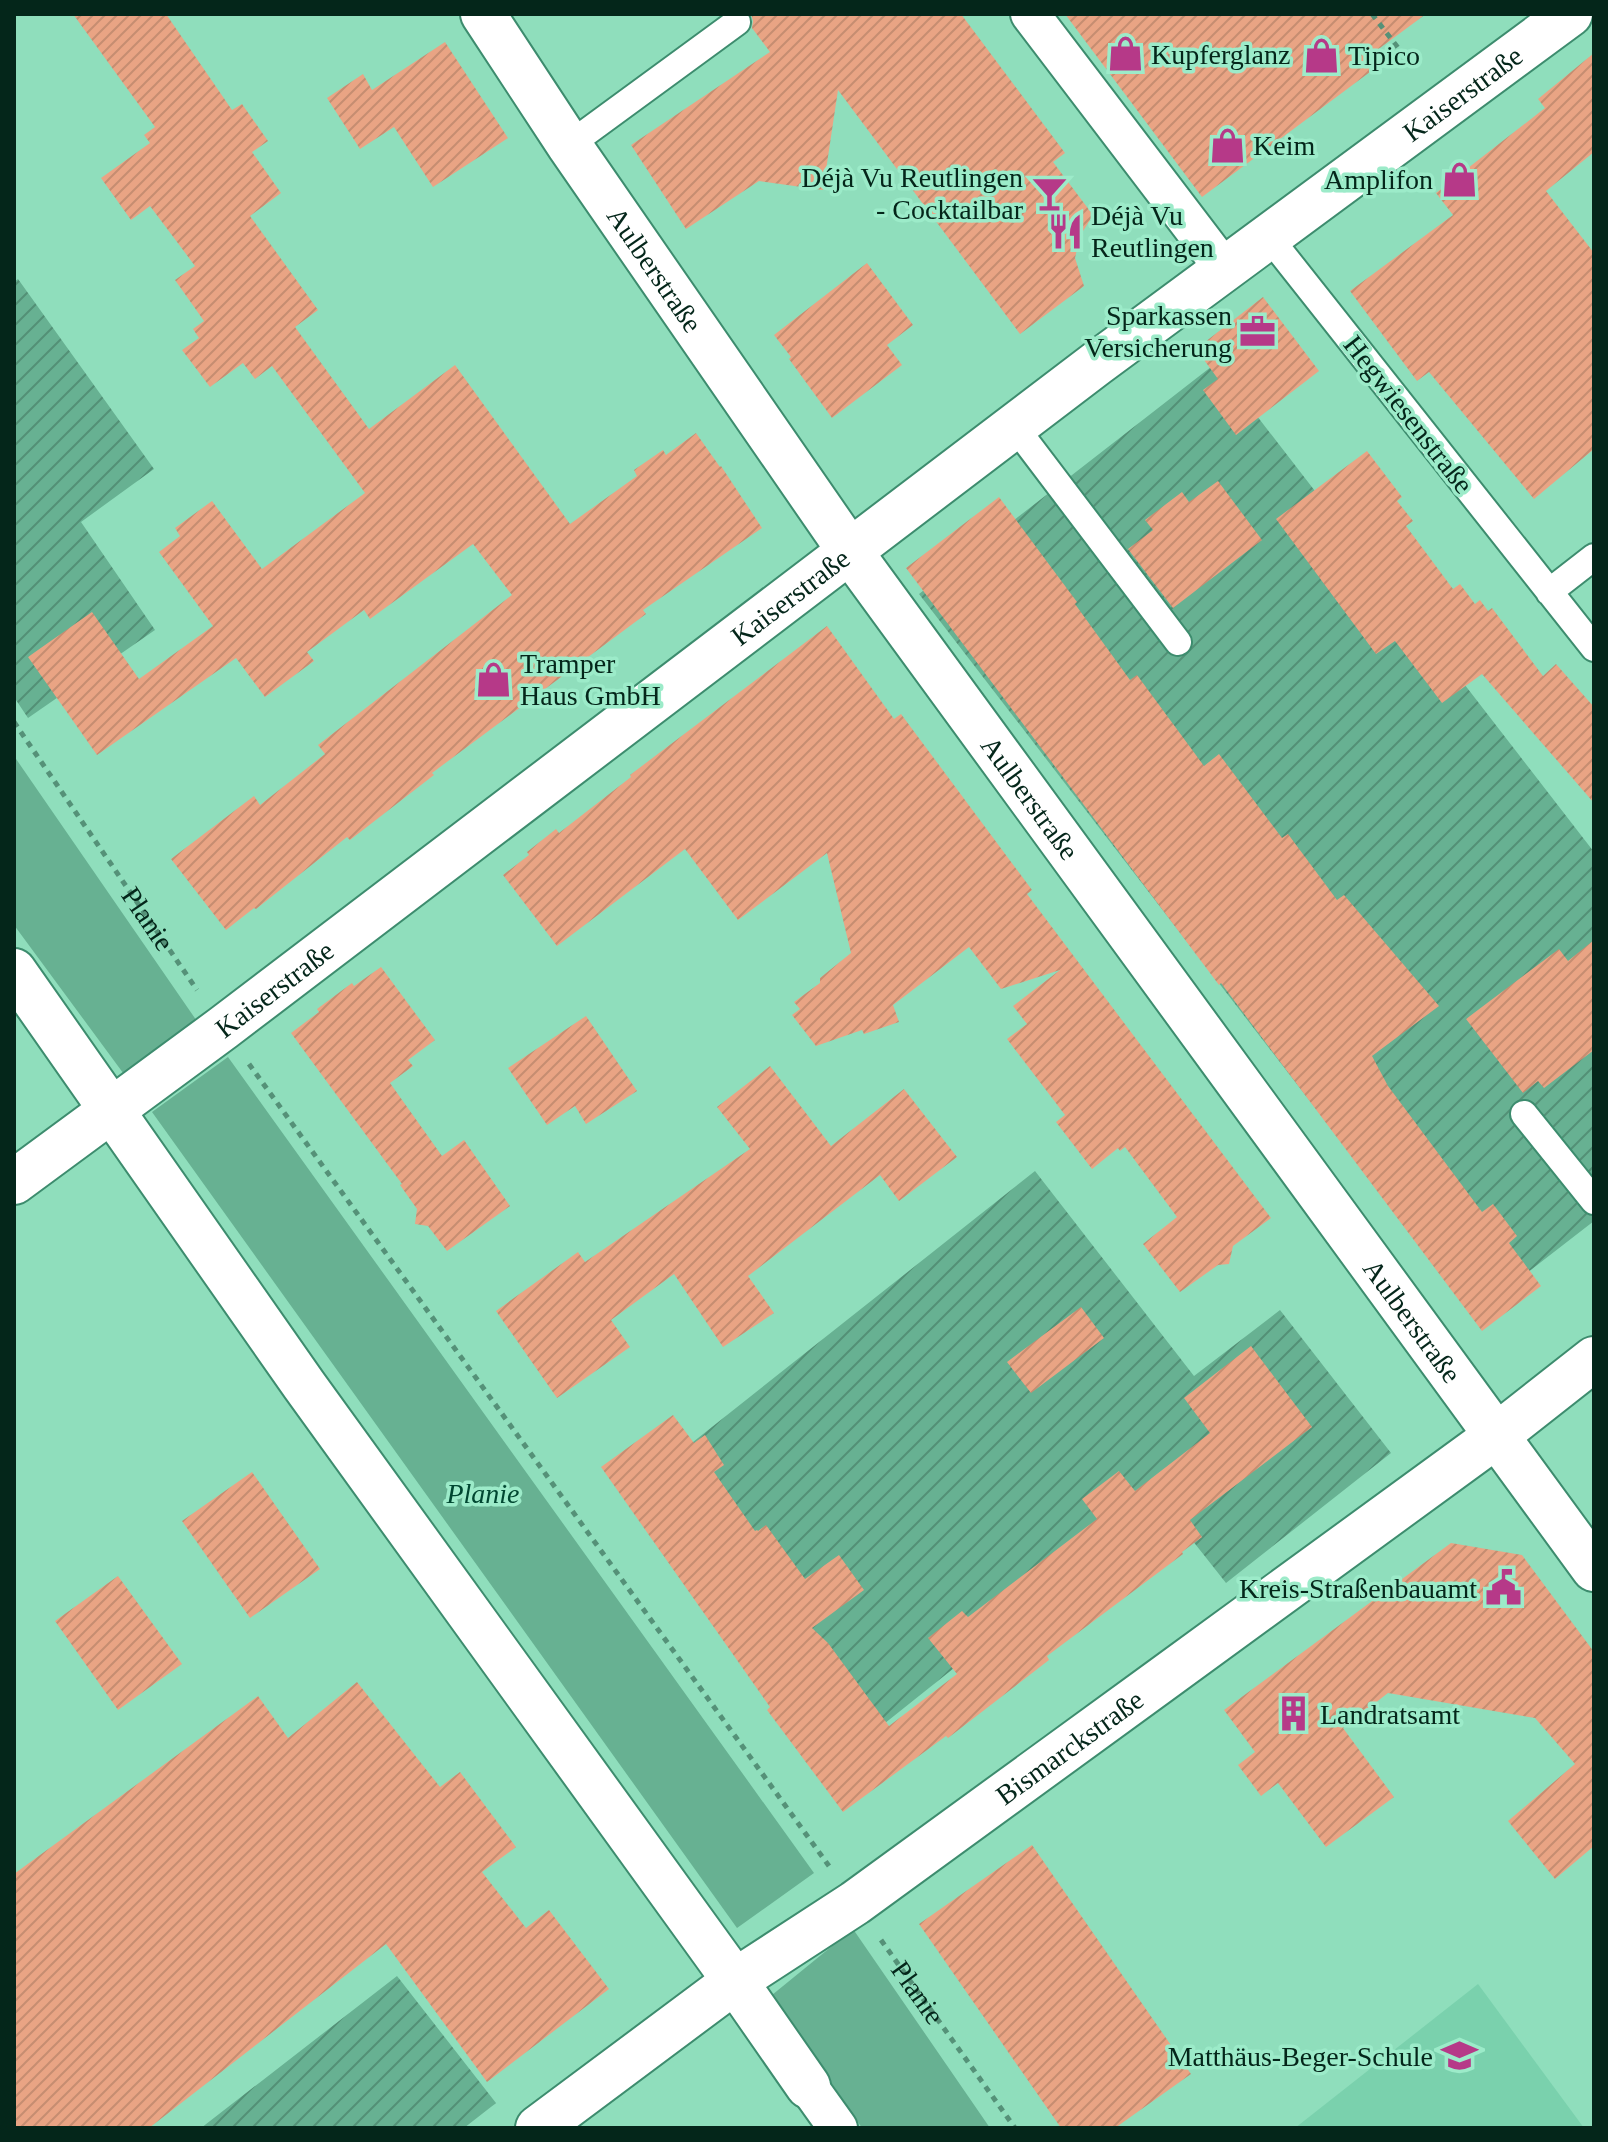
<svg xmlns="http://www.w3.org/2000/svg" width="1608" height="2142" viewBox="0 0 1608 2142" font-family="Georgia,serif">
<defs>
<pattern id="garden-furrows" width="10" height="10" patternUnits="userSpaceOnUse" patternTransform="scale(2)"><rect width="10" height="10" fill="#67b192"/><path d="M-1 1l2-2M0 10L10 0M9 11l2-2" fill="none" stroke="#539076"/></pattern>
<pattern id="building-hatch" width="6" height="6" patternUnits="userSpaceOnUse" patternTransform="scale(2)"><rect width="6" height="6" fill="#e9a484"/><path d="M-1 1l2-2M0 6l6-6M5 7l2-2" fill="none" stroke="#c68d71"/></pattern>
</defs>
<rect width="100%" height="100%" fill="#8fdebc"/>
<!-- built -->
<path fill="#7ad1ad" d="M 1478,1984 L 1584,2128 L 1295,2128 Z"/>
<!-- green -->
<path fill="#67b192" d="M 14,756 L 201,1027 L 129,1081 L 14,925 Z
M 228,1057 L 814,1873 L 737,1928 L 152,1112 Z
M 853,1929 L 990,2128 L 862,2128 L 772,1995 Z"/>
<!-- garden -->
<path fill="url(#garden-furrows)" d="M 18,279 L 154,469 L 81,522 L 155,630 L 28,718 L 14,697 L 14,282 Z
M 1216,363 L 1594,852 L 1594,1221 L 1474,1314 L 919,594 Z
M 1035,1171 L 1194,1376 L 1280,1310 L 1391,1453 L 1226,1583 L 1162,1502 L 845,1755 L 635,1488 Z
M 397,1976 L 496,2103 L 464,2128 L 201,2128 Z"/>
<!-- building -->
<path fill="url(#building-hatch)" d="M 73,14 L 166,14 L 232,110 L 242,104 L 268,141 L 252,152 L 281,193 L 250,216 L 318,310 L 295,327 L 369,429 L 455,365 L 570,524 L 637,476 L 634,470 L 663,450 L 666,455 L 696,433 L 720,467 L 721,466 L 762,528 L 643,610 L 646,614 L 432,773 L 434,775 L 350,840 L 347,837 L 256,909 L 254,908 L 226,930 L 171,859 L 254,796 L 260,805 L 325,754 L 318,745 L 512,595 L 473,544 L 370,619 L 364,610 L 307,652 L 314,661 L 265,697 L 236,658 L 97,755 L 28,657 L 92,612 L 139,679 L 213,626 L 159,552 L 180,536 L 175,528 L 212,501 L 262,569 L 365,493 L 272,366 L 255,379 L 243,363 L 210,387 L 182,350 L 199,338 L 193,329 L 204,321 L 175,280 L 195,266 L 150,206 L 131,220 L 101,178 L 150,143 L 144,135 L 155,127 Z
M 751,14 L 961,14 L 1065,153 L 1053,162 L 1093,215 L 1080,236 L 1075,258 L 1084,286 L 1020,334 L 838,90 L 823,190 L 759,181 L 686,229 L 631,145 L 770,52 L 752,28 L 753,21 Z
M 1065,14 L 1426,14 L 1365,59 L 1374,69 L 1202,197 Z
M 445,42 L 508,138 L 433,187 L 394,127 L 360,149 L 327,98 L 363,74 L 372,90 Z
M 1594,53 L 1594,152 L 1546,191 L 1594,253 L 1594,449 L 1534,499 L 1429,372 L 1417,381 L 1350,291 L 1453,215 L 1436,193 L 1545,108 L 1538,99 Z
M 867,263 L 913,325 L 887,345 L 902,365 L 832,418 L 789,359 L 791,357 L 774,335 Z
M 1263,297 L 1319,371 L 1236,435 L 1203,390 L 1218,379 L 1196,349 Z
M 1367,451 L 1402,497 L 1397,501 L 1413,521 L 1406,526 L 1453,589 L 1460,584 L 1475,604 L 1480,600 L 1488,611 L 1492,608 L 1543,676 L 1556,664 L 1594,707 L 1594,803 L 1482,674 L 1442,703 L 1395,641 L 1376,654 L 1276,519 Z
M 1218,481 L 1262,540 L 1173,608 L 1128,549 L 1153,530 L 1145,520 L 1182,492 L 1189,502 Z
M 999,497 L 1077,602 L 1075,604 L 1130,680 L 1137,675 L 1204,766 L 1219,754 L 1282,838 L 1288,834 L 1337,900 L 1344,895 L 1439,1006 L 1372,1056 L 1388,1086 L 1482,1212 L 1493,1204 L 1517,1236 L 1509,1243 L 1541,1286 L 1482,1331 L 1221,983 L 1219,985 L 906,568 Z
M 827,626 L 894,719 L 901,714 L 1032,890 L 1027,894 L 1271,1218 L 1233,1246 L 1229,1264 L 1218,1265 L 1180,1292 L 1143,1244 L 1177,1217 L 1125,1147 L 1120,1151 L 1118,1148 L 1092,1169 L 1056,1122 L 1065,1115 L 1007,1039 L 1027,1024 L 1013,1006 L 1060,970 L 1001,989 L 969,947 L 893,1005 L 899,1022 L 864,1034 L 862,1030 L 816,1046 L 792,1015 L 800,1009 L 794,1002 L 820,983 L 820,978 L 851,953 L 827,853 L 738,920 L 685,849 L 557,946 L 503,875 L 529,855 L 527,852 L 556,829 L 559,833 L 631,777 L 630,775 Z
M 1594,940 L 1594,1050 L 1544,1088 L 1538,1081 L 1523,1093 L 1466,1019 L 1559,949 L 1568,961 Z
M 381,967 L 435,1040 L 408,1060 L 413,1066 L 390,1083 L 442,1156 L 464,1140 L 510,1206 L 447,1251 L 428,1226 L 415,1224 L 417,1209 L 400,1185 L 402,1184 L 291,1033 L 319,1012 L 317,1009 L 352,983 L 354,986 Z
M 586,1016 L 637,1091 L 586,1124 L 575,1106 L 547,1125 L 508,1068 Z
M 770,1066 L 831,1146 L 904,1089 L 957,1157 L 899,1201 L 880,1175 L 748,1276 L 774,1313 L 723,1347 L 674,1274 L 611,1320 L 630,1347 L 557,1398 L 496,1311 L 578,1252 L 585,1262 L 750,1149 L 717,1107 Z
M 1081,1307 L 1104,1338 L 1031,1393 L 1007,1362 Z
M 1251,1346 L 1312,1427 L 1190,1520 L 1202,1537 L 1182,1552 L 1183,1554 L 1047,1656 L 1049,1660 L 948,1738 L 946,1736 L 843,1812 L 767,1710 L 770,1707 L 601,1467 L 673,1415 L 694,1443 L 705,1435 L 724,1465 L 714,1472 L 755,1531 L 757,1530 L 758,1531 L 766,1525 L 805,1579 L 839,1555 L 864,1590 L 812,1628 L 828,1643 L 889,1726 L 957,1674 L 928,1638 L 962,1611 L 968,1617 L 1097,1519 L 1082,1499 L 1119,1471 L 1135,1491 L 1210,1433 L 1184,1398 Z
M 252,1472 L 320,1569 L 250,1618 L 182,1521 Z
M 1451,1543 L 1522,1555 L 1594,1652 L 1594,1846 L 1555,1879 L 1508,1821 L 1575,1764 L 1535,1718 L 1388,1693 L 1343,1728 L 1394,1797 L 1326,1847 L 1278,1783 L 1261,1796 L 1238,1765 L 1255,1752 L 1224,1710 Z
M 118,1576 L 182,1664 L 118,1710 L 55,1621 Z
M 357,1682 L 440,1787 L 460,1772 L 516,1847 L 482,1872 L 526,1928 L 549,1910 L 609,1989 L 487,2082 L 386,1944 L 149,2128 L 14,2128 L 14,1874 L 258,1696 L 288,1738 Z
M 1032,1845 L 1191,2074 L 1115,2128 L 1061,2128 L 919,1924 Z"/>
<g fill="none" stroke-linecap="round" stroke-linejoin="round">
<defs>
<path id="service" d="M 569,145 L 737,22
M 1268,236 L 1594,648
M 1015,427 L 1178,642
M 1549,592 L 1594,557
M 1524,1114 L 1594,1201"/>
<path id="pedestrian" d="M 1030,14 L 1225,270
M 808,2086 L 838,2128"/>
<g id="minor">
<path id="s3" d="M 483,14 L 569,145 L 849,550 L 1594,1569"/>
<path d="M 14,971 L 304,1385 L 735,1981 L 808,2086"/>
<path id="s4" d="M 14,1182 L 223,1028 L 1096,364 L 1570,14"/>
<path id="s5" d="M 538,2128 L 735,1981 L 855,1903 L 1160,1681 L 1496,1436 L 1594,1359"/>
</g>
</defs>
<!-- service casing -->
<use href="#service" stroke="#3d8c6e" stroke-width="30"/>
<!-- pedestrian casing -->
<use href="#pedestrian" stroke="#3d8c6e" stroke-width="42"/>
<!-- minor casing -->
<use href="#minor" stroke="#3d8c6e" stroke-width="48"/>
<!-- path -->
<g stroke="#559178" stroke-width="5" stroke-dasharray="6 6" stroke-linecap="butt">
<path d="M 1372,14 L 1415,70"/>
<path id="s1" d="M 14,722 L 197,990"/>
<path d="M 249,1064 L 829,1866"/>
<path id="s2" d="M 881,1940 L 1015,2128"/>
</g>
<!-- service -->
<use href="#service" stroke="#fff" stroke-width="26"/>
<!-- pedestrian -->
<use href="#pedestrian" stroke="#fff" stroke-width="38"/>
<!-- minor -->
<use href="#minor" stroke="#fff" stroke-width="44"/>
</g>
<!-- icons -->
<defs>
<symbol id="shop-bare" viewBox="-9 -9 18 18"><path d="M-5-2.5h2.3a2.7 3.5 0 0 1 5.4 0H5L5.5 6h-11ZM-1.5-2.5h3a1.5 2.3 0 0 0-3 0Z" fill="#b63988" stroke="#9cebc9" stroke-width="2.5" paint-order="stroke"/></symbol>
<symbol id="bar-bare" viewBox="-9 -9 18 18"><path d="M-6-5H6L.8 .8V4.5H3.5V6h-7V4.5H-.8V.8Z" fill="#b63988" stroke="#9cebc9" stroke-width="2.5" paint-order="stroke"/></symbol>
<symbol id="restaurant-bare" viewBox="-9 -9 18 18"><path d="M-5-6h1v4h1v-4h1v4h1v-4h1v5L-1.5 .5V6h-2V.5L-5-1ZM5-6V6H3V1.5H1.5Q1.5-4 5-6Z" fill="#b63988" stroke="#9cebc9" stroke-width="2.5" paint-order="stroke"/></symbol>
<symbol id="office-bare" viewBox="-9 -9 18 18"><path d="M-6-3h4V-5.5h4V-3h4V5H-6ZM-1-4.5V-3h2v-1.5ZM-6 0V1H6V0Z" fill="#b63988" stroke="#9cebc9" stroke-width="2.5" paint-order="stroke"/></symbol>
<symbol id="civic-bare" viewBox="-9 -9 18 18"><path d="M-.6-6.5H3V-4.5H.6V-3L4-1V1h2V6H-6V1h2V-1L-.6-3ZM-1.2 2.5V6h2.4V2.5Z" fill="#b63988" stroke="#9cebc9" stroke-width="2.5" paint-order="stroke"/></symbol>
<symbol id="building-bare" viewBox="-9 -9 18 18"><path d="M-4-6H4V6H1V3H-1V6H-4ZM-2.5-4.3h1.7v1.8h-1.7ZM.8-4.3h1.7v1.8H.8ZM-2.5-1h1.7V.8h-1.7ZM.8-1h1.7V.8H.8Z" fill="#b63988" stroke="#9cebc9" stroke-width="2.5" paint-order="stroke"/></symbol>
<symbol id="school-bare" viewBox="-9 -9 18 18"><path d="M0-5L7-2L0 1L-7-2ZM-4 1L0 2.5L4 1V4Q0 6-4 4Z" fill="#b63988" stroke="#9cebc9" stroke-width="2.5" paint-order="stroke"/></symbol>
</defs>
<g fill-rule="evenodd">
<use href="#shop-bare" x="1100" y="28" width="51" height="51"/>
<use href="#shop-bare" x="1296" y="30" width="51" height="51"/>
<use href="#shop-bare" x="1202" y="120" width="51" height="51"/>
<use href="#shop-bare" x="1434" y="154" width="51" height="51"/>
<use href="#bar-bare" x="1024" y="168" width="51" height="51"/>
<use href="#restaurant-bare" x="1040" y="206" width="51" height="51"/>
<use href="#office-bare" x="1232" y="306" width="51" height="51"/>
<use href="#shop-bare" x="468" y="654" width="51" height="51"/>
<use href="#civic-bare" x="1478" y="1562" width="51" height="51"/>
<use href="#building-bare" x="1268" y="1688" width="51" height="51"/>
<use href="#school-bare" x="1434" y="2030" width="51" height="51"/>
</g>
<g text-anchor="middle" stroke-width="7" stroke-linejoin="round" paint-order="stroke">
<!-- poi labels -->
<g font-size="28" fill="#04261a" stroke="#9cebc9" text-anchor="start">
<text x="1151" y="64">Kupferglanz</text>
<text x="1348" y="65">Tipico</text>
<text x="1253" y="155">Keim</text>
<text x="1023" y="187" text-anchor="end">Déjà Vu Reutlingen<tspan x="1023" dy="32">- Cocktailbar</tspan></text>
<text x="1433" y="189" text-anchor="end">Amplifon</text>
<text x="1091" y="225">Déjà Vu<tspan x="1091" dy="32">Reutlingen</tspan></text>
<text x="1232" y="325" text-anchor="end">Sparkassen<tspan x="1232" dy="32">Versicherung</tspan></text>
<text x="520" y="673">Tramper<tspan x="520" dy="32">Haus GmbH</tspan></text>
<text x="1477" y="1598" text-anchor="end">Kreis-Straßenbauamt</text>
<text x="1320" y="1724">Landratsamt</text>
<text x="1433" y="2066" text-anchor="end">Matthäus-Beger-Schule</text>
</g>
<!-- street labels -->
<g font-size="28" fill="#04261a" stroke="#9cebc9">
<text dy="10" stroke="none"><textPath href="#s4" startOffset="1812">Kaiserstraße</textPath></text>
<text dy="10" stroke="none"><textPath href="#s3" startOffset="308">Aulberstraße</textPath></text>
<text transform="translate(1409 414) rotate(52)" y="10">Hegwiesenstraße</text>
<text dy="10" stroke="none"><textPath href="#s4" startOffset="972">Kaiserstraße</textPath></text>
<text dy="10" stroke="none"><textPath href="#s3" startOffset="956">Aulberstraße</textPath></text>
<text dy="10" stroke="none"><textPath href="#s1" startOffset="238">Planie</textPath></text>
<text dy="10" stroke="none"><textPath href="#s4" startOffset="324">Kaiserstraße</textPath></text>
<text dy="10" stroke="none"><textPath href="#s3" startOffset="1604">Aulberstraße</textPath></text>
<text dy="10" stroke="none"><textPath href="#s5" startOffset="654">Bismarckstraße</textPath></text>
<text dy="10" stroke="none"><textPath href="#s2" startOffset="64">Planie</textPath></text>
</g>
<!-- park labels -->
<g font-size="28" font-style="italic" fill="#004731" stroke="#9cebc9">
<text x="483" y="1503">Planie</text>
</g>
</g>
<!-- border -->
<rect width="1608" height="2142" fill="none" stroke="#04261a" stroke-width="32"/>
</svg>
